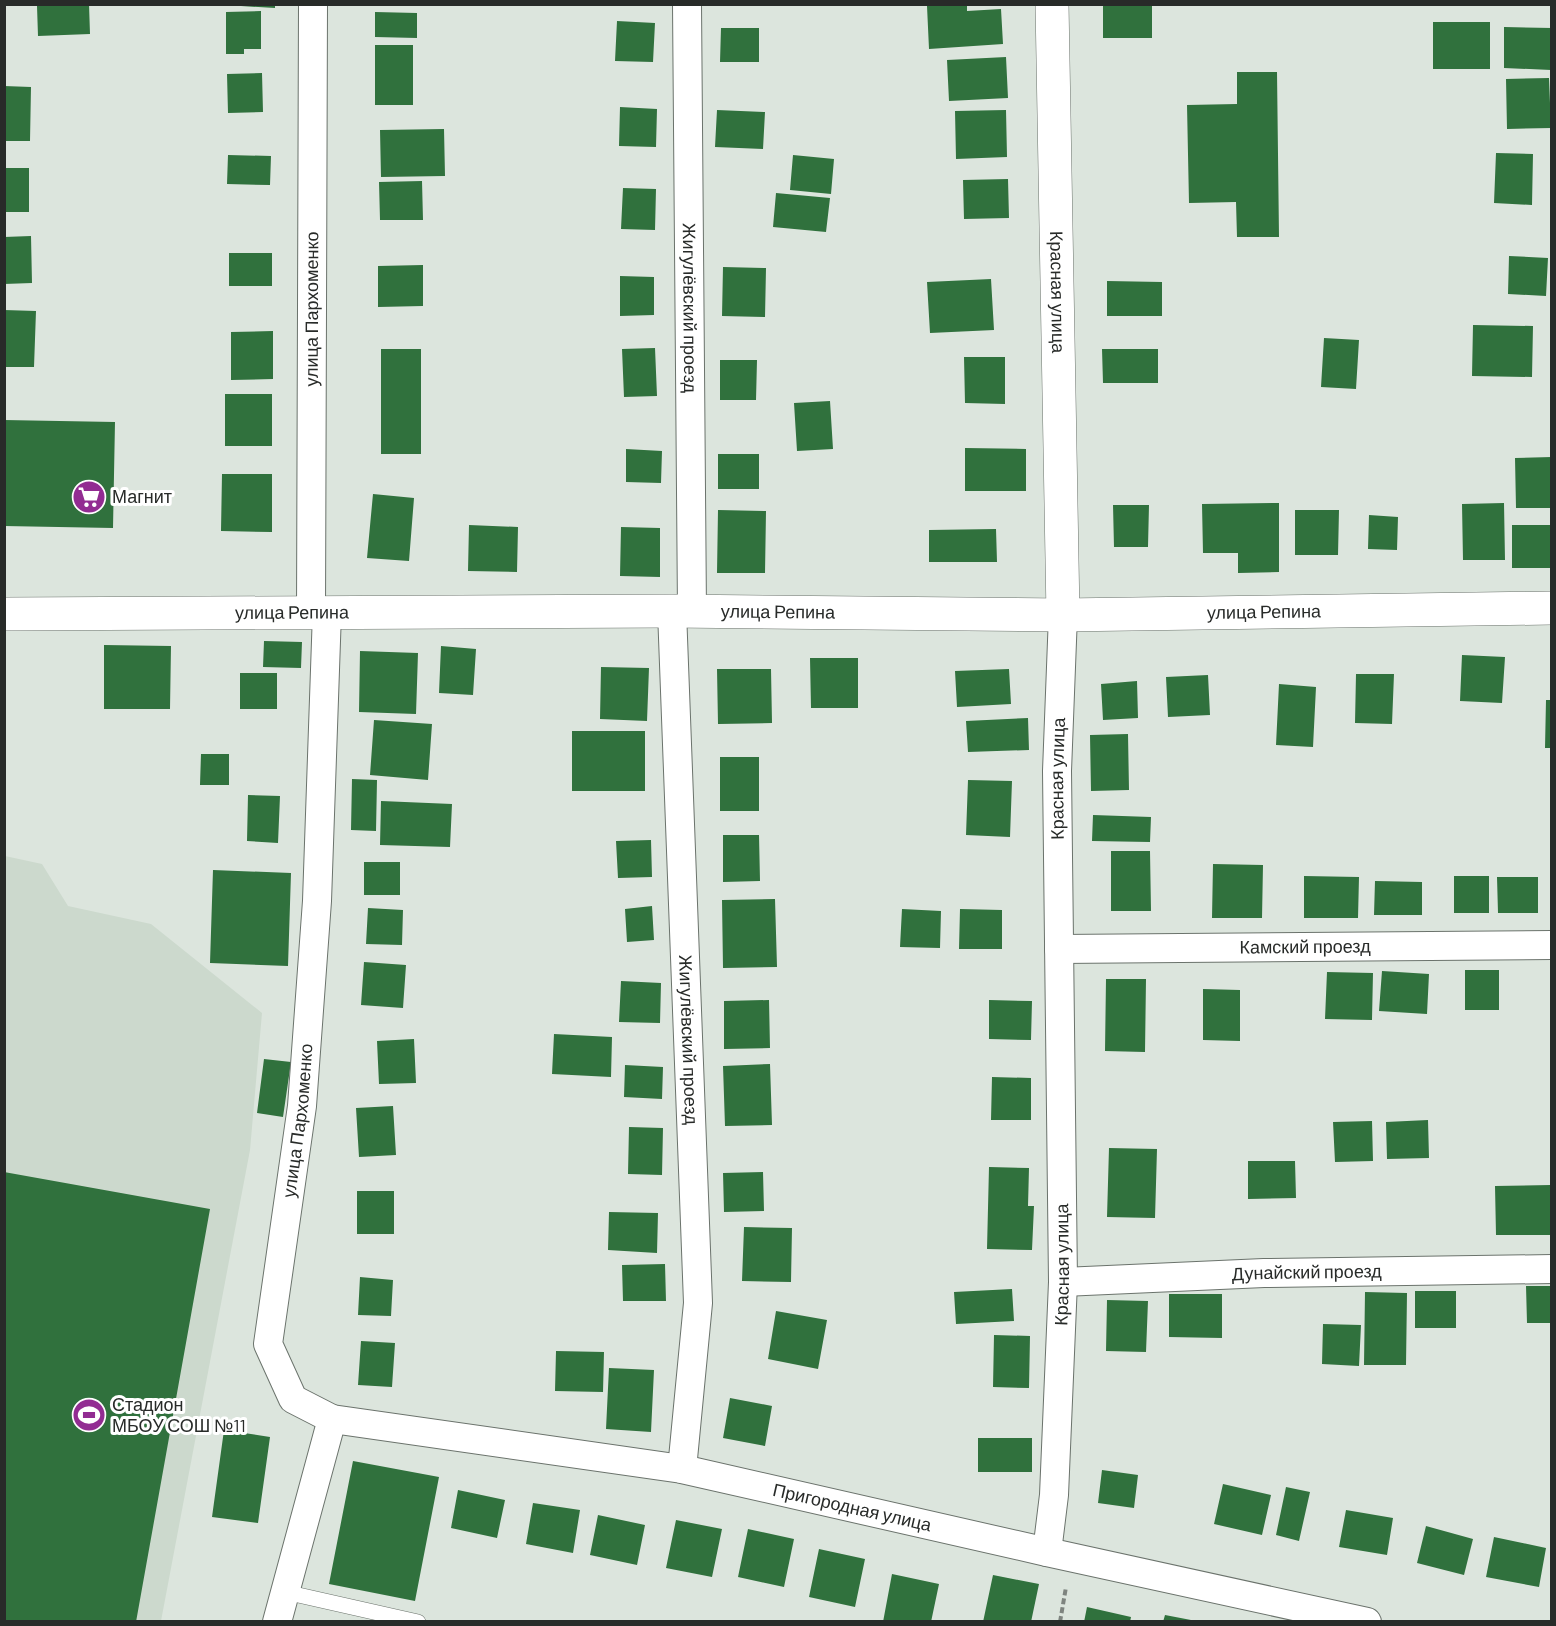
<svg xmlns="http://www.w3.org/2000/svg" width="1556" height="1626" viewBox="0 0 1556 1626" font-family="Barlow,sans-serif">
<rect width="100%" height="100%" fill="#dce5dd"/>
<!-- built -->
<path fill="#ccd9cd" d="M 5,856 L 42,864 L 68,906 L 151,924 L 262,1013 L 250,1150 L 161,1621 L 5,1622 Z"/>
<!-- building -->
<path fill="#30713d" d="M 89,4 L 90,34 L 38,36 L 37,6 Z
M 241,4 L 275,4 L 275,8 L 241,6 Z
M 967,4 L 967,11 L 1001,9 L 1003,44 L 929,49 L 927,6 Z
M 1103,4 L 1152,4 L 1152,38 L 1103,38 Z
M 261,11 L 261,49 L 244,49 L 244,54 L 226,54 L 226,12 Z
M 375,12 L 417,13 L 417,38 L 375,37 Z
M 617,21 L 655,23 L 653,62 L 615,61 Z
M 1433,22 L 1490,22 L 1490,69 L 1433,69 Z
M 1504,27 L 1552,28 L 1551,70 L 1504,68 Z
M 721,28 L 759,28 L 759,62 L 720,62 Z
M 375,45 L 413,45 L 413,105 L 375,105 Z
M 1006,57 L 1008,98 L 949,101 L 947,60 Z
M 1237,72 L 1277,72 L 1279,237 L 1237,237 L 1236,202 L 1189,203 L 1187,105 L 1237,104 Z
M 262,73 L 263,112 L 228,113 L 227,74 Z
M 1549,78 L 1551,128 L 1507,129 L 1506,79 Z
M 4,86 L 31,87 L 30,141 L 4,141 Z
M 620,107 L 657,109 L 656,147 L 619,146 Z
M 717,110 L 765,112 L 763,149 L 715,147 Z
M 1006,110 L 1007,157 L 956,159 L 955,111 Z
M 444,129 L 445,176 L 381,177 L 380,130 Z
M 1496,153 L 1533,154 L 1532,205 L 1494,203 Z
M 228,155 L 271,156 L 270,185 L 227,184 Z
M 793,155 L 834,159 L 831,194 L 790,190 Z
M 4,168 L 29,168 L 29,212 L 4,212 Z
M 1008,179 L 1009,218 L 964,219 L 963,180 Z
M 422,181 L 423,220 L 380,220 L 379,182 Z
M 623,188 L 656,189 L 655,230 L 621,229 Z
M 776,193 L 830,198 L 826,232 L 773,227 Z
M 31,236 L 32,283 L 4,284 L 4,237 Z
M 229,253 L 272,253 L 272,286 L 229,286 Z
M 1509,256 L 1548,258 L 1546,296 L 1508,294 Z
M 423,265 L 423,306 L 378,307 L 378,266 Z
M 723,267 L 766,268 L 765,317 L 722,316 Z
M 620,276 L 654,277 L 654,315 L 620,316 Z
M 991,279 L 994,330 L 930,333 L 927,282 Z
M 1107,281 L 1162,282 L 1162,316 L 1107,316 Z
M 4,310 L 36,311 L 34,367 L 4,367 Z
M 1473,325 L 1533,326 L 1532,377 L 1472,376 Z
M 273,331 L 273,379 L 231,380 L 231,332 Z
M 1324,338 L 1359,340 L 1356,389 L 1321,387 Z
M 655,348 L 657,396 L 624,397 L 622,349 Z
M 381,349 L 421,349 L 421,454 L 381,454 Z
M 1102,349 L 1158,349 L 1158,383 L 1103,383 Z
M 964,357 L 1005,357 L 1005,404 L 965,403 Z
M 720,360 L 757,360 L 756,400 L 720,400 Z
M 225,394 L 272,394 L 272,446 L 225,446 Z
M 830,401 L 833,449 L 797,451 L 794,403 Z
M 4,420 L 115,422 L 113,528 L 4,526 Z
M 965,448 L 1026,449 L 1026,491 L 965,491 Z
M 626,449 L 662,451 L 661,483 L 626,482 Z
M 718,454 L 759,454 L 759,489 L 718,489 Z
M 1552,457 L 1552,508 L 1516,508 L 1515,458 Z
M 222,474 L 272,474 L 272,532 L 221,531 Z
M 373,494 L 414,498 L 409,561 L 367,558 Z
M 1279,503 L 1279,572 L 1238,573 L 1238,553 L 1203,553 L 1202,504 Z
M 1504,503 L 1505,560 L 1463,560 L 1462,504 Z
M 1113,505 L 1149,505 L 1148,547 L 1114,547 Z
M 718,510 L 766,511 L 765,573 L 717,573 Z
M 1295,510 L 1339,510 L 1338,555 L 1295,555 Z
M 1369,515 L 1398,517 L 1397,550 L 1368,549 Z
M 469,525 L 518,527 L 517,572 L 468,571 Z
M 1512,525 L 1552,525 L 1552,568 L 1512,568 Z
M 621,527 L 660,528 L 660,577 L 620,576 Z
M 996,529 L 997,562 L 929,562 L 929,530 Z
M 264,641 L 302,642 L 301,668 L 263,667 Z
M 104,645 L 171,646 L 170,709 L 104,709 Z
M 441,646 L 476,649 L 473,695 L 439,693 Z
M 360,651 L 418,653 L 416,714 L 359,712 Z
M 1462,655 L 1505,657 L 1502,703 L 1460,701 Z
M 810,658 L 858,658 L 858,708 L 811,708 Z
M 601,667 L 649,668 L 647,721 L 600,719 Z
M 717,669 L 771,669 L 772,723 L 718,724 Z
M 1009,669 L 1011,704 L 957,707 L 955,671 Z
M 240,673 L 277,673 L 277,709 L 240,709 Z
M 1356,674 L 1394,674 L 1392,724 L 1355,723 Z
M 1208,675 L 1210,715 L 1168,717 L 1166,677 Z
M 1137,681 L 1138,718 L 1103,720 L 1101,684 Z
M 1279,684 L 1316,687 L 1313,747 L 1276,745 Z
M 1546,700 L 1552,700 L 1552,748 L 1545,748 Z
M 1028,718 L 1029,750 L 968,752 L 966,721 Z
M 374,720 L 432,724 L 428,780 L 370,775 Z
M 572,731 L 645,731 L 645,791 L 572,791 Z
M 1128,734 L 1129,790 L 1091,791 L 1090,735 Z
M 201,754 L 229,754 L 229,785 L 200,785 Z
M 720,757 L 759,757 L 759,811 L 720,811 Z
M 352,779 L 377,780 L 376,831 L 351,830 Z
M 968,780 L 1012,781 L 1010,837 L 966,835 Z
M 248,795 L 280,796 L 278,843 L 247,841 Z
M 381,801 L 452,804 L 450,847 L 380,845 Z
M 1093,815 L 1151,817 L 1150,842 L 1092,841 Z
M 723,835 L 759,835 L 760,881 L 723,882 Z
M 651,840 L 652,877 L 618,878 L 616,841 Z
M 1111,851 L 1150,851 L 1151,911 L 1111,911 Z
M 364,862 L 400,862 L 400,895 L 364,895 Z
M 1213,864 L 1263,865 L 1262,918 L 1212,918 Z
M 213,870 L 291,873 L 288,966 L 210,963 Z
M 1304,876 L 1359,877 L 1358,918 L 1304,918 Z
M 1454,876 L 1489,876 L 1489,913 L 1454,913 Z
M 1497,877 L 1538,877 L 1538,913 L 1498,913 Z
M 1375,881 L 1422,882 L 1422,915 L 1374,915 Z
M 775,899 L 777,967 L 723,968 L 722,900 Z
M 652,906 L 654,940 L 627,942 L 625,909 Z
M 368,908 L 403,910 L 402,945 L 366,944 Z
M 902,909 L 941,911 L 940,948 L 900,947 Z
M 960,909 L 1002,910 L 1002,949 L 959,949 Z
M 364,962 L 406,965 L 403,1008 L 361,1005 Z
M 1465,970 L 1499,970 L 1499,1010 L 1465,1010 Z
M 1382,971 L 1429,974 L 1427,1014 L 1379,1011 Z
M 1327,972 L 1373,973 L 1372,1020 L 1325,1019 Z
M 1106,979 L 1146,979 L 1145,1052 L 1105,1051 Z
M 621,981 L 661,983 L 660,1023 L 619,1022 Z
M 1203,989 L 1240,990 L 1240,1041 L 1203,1040 Z
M 769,1000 L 770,1048 L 724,1049 L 724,1001 Z
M 989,1000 L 1032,1001 L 1031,1040 L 989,1039 Z
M 554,1034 L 612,1037 L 611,1077 L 552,1074 Z
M 414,1039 L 416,1083 L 379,1084 L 377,1041 Z
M 264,1059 L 291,1062 L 283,1117 L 257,1113 Z
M 770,1064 L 772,1125 L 725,1126 L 723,1066 Z
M 625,1065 L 663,1067 L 662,1099 L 624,1097 Z
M 992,1077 L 1031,1078 L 1031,1120 L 991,1120 Z
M 393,1106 L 396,1155 L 359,1157 L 356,1108 Z
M 1428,1120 L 1429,1158 L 1387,1159 L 1386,1122 Z
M 1372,1121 L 1373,1161 L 1335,1162 L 1333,1122 Z
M 629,1127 L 663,1128 L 662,1175 L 628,1174 Z
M 1109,1148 L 1157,1149 L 1155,1218 L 1107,1217 Z
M 1248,1161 L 1295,1161 L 1296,1198 L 1248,1199 Z
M 989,1167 L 1029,1168 L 1028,1206 L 1034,1206 L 1032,1250 L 987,1249 Z
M 4,1172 L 210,1209 L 136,1622 L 4,1622 Z
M 763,1172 L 764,1211 L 724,1212 L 723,1173 Z
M 1551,1185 L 1551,1235 L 1496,1235 L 1495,1186 Z
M 357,1191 L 394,1191 L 394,1234 L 357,1234 Z
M 609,1212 L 658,1213 L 657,1253 L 608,1250 Z
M 744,1227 L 792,1228 L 791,1282 L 742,1281 Z
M 665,1264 L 666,1301 L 623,1301 L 622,1265 Z
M 360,1277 L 393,1280 L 391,1316 L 358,1315 Z
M 1526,1286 L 1552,1286 L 1552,1323 L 1527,1323 Z
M 1012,1289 L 1014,1321 L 956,1324 L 954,1292 Z
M 1415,1291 L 1456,1291 L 1456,1328 L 1415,1328 Z
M 1365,1292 L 1407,1293 L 1406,1365 L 1364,1365 Z
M 1169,1294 L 1222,1294 L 1222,1338 L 1169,1337 Z
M 1107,1300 L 1148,1301 L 1146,1352 L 1106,1351 Z
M 776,1311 L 827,1320 L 818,1369 L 768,1359 Z
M 1323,1324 L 1361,1325 L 1359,1366 L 1322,1364 Z
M 994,1335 L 1030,1336 L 1029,1388 L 993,1387 Z
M 361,1341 L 395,1343 L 392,1387 L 358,1385 Z
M 556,1351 L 604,1352 L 603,1392 L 555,1391 Z
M 609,1368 L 654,1370 L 651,1432 L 606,1429 Z
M 730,1398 L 772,1406 L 765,1446 L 723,1438 Z
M 224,1430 L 270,1437 L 258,1523 L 212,1517 Z
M 978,1438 L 1032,1438 L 1032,1472 L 978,1472 Z
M 353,1461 L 439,1477 L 415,1601 L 329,1584 Z
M 1102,1470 L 1138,1475 L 1134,1508 L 1098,1503 Z
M 1223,1484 L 1271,1495 L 1262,1535 L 1214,1524 Z
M 1286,1487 L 1310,1492 L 1299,1541 L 1276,1535 Z
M 458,1490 L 505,1500 L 497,1538 L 451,1528 Z
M 533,1503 L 580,1510 L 573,1553 L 526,1544 Z
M 1346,1510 L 1393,1518 L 1387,1555 L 1339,1547 Z
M 598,1515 L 645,1525 L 637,1565 L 590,1555 Z
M 676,1520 L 722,1529 L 712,1577 L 666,1568 Z
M 1426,1526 L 1473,1539 L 1464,1575 L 1417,1563 Z
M 748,1529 L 794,1539 L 784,1587 L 738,1577 Z
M 1494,1537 L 1546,1548 L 1539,1587 L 1486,1577 Z
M 819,1549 L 865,1559 L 855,1607 L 809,1597 Z
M 892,1574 L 939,1584 L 931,1622 L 883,1622 Z
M 993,1575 L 1039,1584 L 1031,1622 L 983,1622 Z
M 1087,1607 L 1131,1617 L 1130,1622 L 1084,1622 Z
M 1165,1615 L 1191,1620 L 1191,1622 L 1163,1622 Z"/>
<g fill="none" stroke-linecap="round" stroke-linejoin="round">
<defs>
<path id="lane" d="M 285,1592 L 418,1622"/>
<g id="street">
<path id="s1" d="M 687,4 L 692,612"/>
<path id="s2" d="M 672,611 L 698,1303 L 682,1469"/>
<path id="s3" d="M 311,613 L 313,4"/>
<path id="s4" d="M 1059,949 L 1552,945"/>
<path id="s5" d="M 1063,1282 L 1264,1273 L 1552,1269"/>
<path id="s6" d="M 332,1419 L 682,1469 L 1047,1552 L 1367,1622"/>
<path id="s7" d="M 1047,1552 L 1054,1495 L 1063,1282 L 1057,771 L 1063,615"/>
<path id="s8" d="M 277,1622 L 332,1419 L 293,1399 L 268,1344 L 302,1106 L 317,901 L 327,612"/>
</g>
<g id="secondary">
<path id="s9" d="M 1052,4 L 1063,615"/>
<path id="s10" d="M 4,614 L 672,611 L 1063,615 L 1552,608"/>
</g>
</defs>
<!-- lane casing -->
<use href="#lane" stroke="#6b736c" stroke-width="16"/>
<!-- street casing -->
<use href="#street" stroke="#6b736c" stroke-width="30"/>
<!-- secondary casing -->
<use href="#secondary" stroke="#6b736c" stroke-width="34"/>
<!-- path -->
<path stroke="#7e847f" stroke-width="4" stroke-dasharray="6 3" stroke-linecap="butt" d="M 1060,1622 L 1066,1587"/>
<!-- lane -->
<use href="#lane" stroke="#fff" stroke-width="15"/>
<!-- street -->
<use href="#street" stroke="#fff" stroke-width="28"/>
<!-- secondary -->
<use href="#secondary" stroke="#fff" stroke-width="33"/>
</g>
<!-- icons -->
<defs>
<symbol id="supermarket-disc" viewBox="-11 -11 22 22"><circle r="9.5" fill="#922c92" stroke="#fff"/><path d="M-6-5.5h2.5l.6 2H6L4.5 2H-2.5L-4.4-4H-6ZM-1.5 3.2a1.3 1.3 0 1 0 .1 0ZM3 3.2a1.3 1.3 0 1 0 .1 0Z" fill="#fff"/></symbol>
<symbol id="stadium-disc" viewBox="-11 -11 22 22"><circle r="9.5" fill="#922c92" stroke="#fff"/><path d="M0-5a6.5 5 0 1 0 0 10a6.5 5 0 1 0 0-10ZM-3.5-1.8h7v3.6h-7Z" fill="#fff"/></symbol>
</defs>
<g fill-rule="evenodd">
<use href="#supermarket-disc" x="70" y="478" width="38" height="38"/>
<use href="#stadium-disc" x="70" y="1396" width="38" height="38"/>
</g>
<g text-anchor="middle" stroke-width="6" stroke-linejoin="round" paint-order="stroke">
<!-- street labels -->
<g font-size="18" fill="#282b29" stroke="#fff">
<text dy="6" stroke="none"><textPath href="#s9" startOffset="288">Красная улица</textPath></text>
<text dy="6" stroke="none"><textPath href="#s1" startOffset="304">Жигулёвский проезд</textPath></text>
<text dy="6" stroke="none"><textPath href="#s3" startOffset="304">улица Пархоменко</textPath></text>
<text dy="6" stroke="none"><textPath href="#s10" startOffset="1260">улица Репина</textPath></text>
<text dy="6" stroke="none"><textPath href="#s10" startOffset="288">улица Репина</textPath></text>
<text dy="6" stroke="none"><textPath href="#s10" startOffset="774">улица Репина</textPath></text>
<text dy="6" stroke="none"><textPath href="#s7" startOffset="774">Красная улица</textPath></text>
<text dy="6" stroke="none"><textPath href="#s4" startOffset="246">Камский проезд</textPath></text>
<text dy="6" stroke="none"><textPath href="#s2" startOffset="429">Жигулёвский проезд</textPath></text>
<text dy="6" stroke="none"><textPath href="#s8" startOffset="540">улица Пархоменко</textPath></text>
<text dy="6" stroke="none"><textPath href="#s7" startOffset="288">Красная улица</textPath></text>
<text dy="6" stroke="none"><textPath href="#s5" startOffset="244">Дунайский проезд</textPath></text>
<text dy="6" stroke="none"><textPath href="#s6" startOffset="528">Пригородная улица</textPath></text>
</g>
<!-- poi labels -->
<g font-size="18" fill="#282b29" stroke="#fff" text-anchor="start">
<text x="112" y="503">Магнит</text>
<text x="112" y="1411">Стадион<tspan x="112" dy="21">МБОУ СОШ №11</tspan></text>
</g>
</g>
<!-- border -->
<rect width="1556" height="1626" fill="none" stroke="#282b29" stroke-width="12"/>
</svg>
